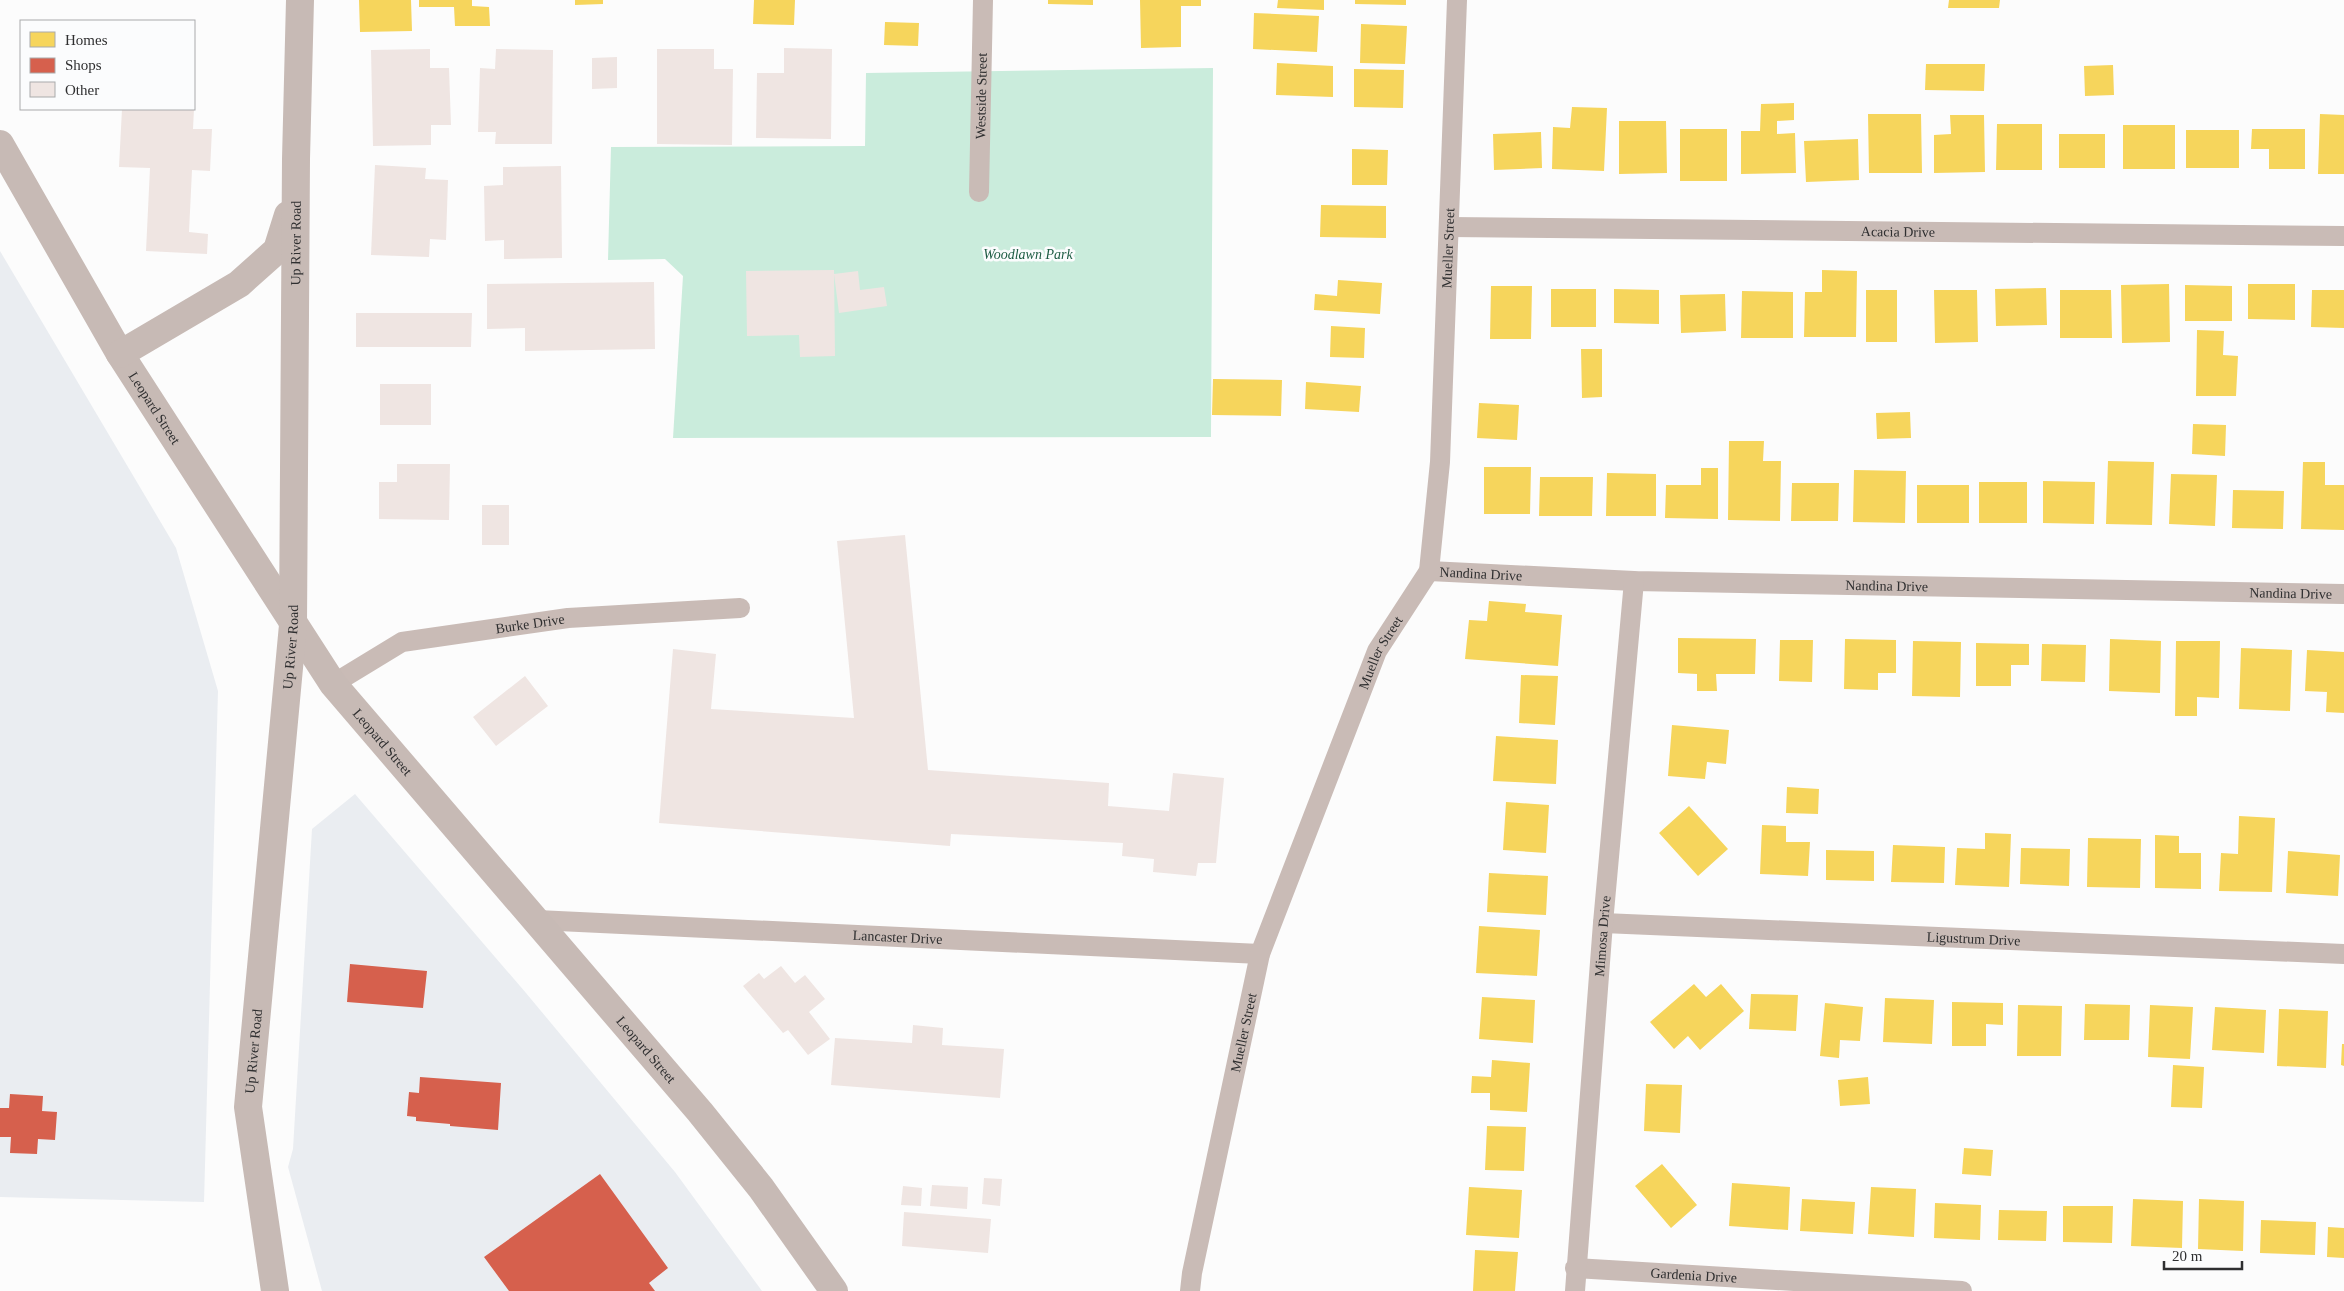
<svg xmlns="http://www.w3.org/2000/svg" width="2344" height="1291" viewBox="0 0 2344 1291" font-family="'Times New Roman',serif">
<rect width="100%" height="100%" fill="#fcfcfc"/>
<!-- built -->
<path fill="#eaedf1" d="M 0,251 L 176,548 L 218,691 L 204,1202 L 0,1197 Z
M 355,794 L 526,993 L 675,1172 L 762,1291 L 322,1291 L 288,1167 L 293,1149 L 312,829 Z"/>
<!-- green -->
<path fill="#caecdc" d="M 1213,68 L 1211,437 L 673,438 L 683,276 L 665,259 L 608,260 L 611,147 L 865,146 L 866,73 Z"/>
<!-- homes -->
<path fill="#f6d55c" d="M 359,0 L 411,0 L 412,31 L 360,32 Z
M 419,0 L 472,0 L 472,6 L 489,7 L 490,26 L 455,26 L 454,7 L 419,7 Z
M 575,0 L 603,0 L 603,4 L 575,5 Z
M 754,0 L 795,0 L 794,25 L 753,24 Z
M 1048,0 L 1093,0 L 1093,5 L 1048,4 Z
M 1140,0 L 1201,0 L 1201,6 L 1181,6 L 1181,47 L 1141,48 Z
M 1278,0 L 1324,0 L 1324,10 L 1277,8 Z
M 1355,0 L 1406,0 L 1406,5 L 1355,4 Z
M 1949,0 L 2000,0 L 1999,8 L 1948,8 Z
M 1254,13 L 1319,16 L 1317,52 L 1253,49 Z
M 885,22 L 919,23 L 918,46 L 884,45 Z
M 1361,24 L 1407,26 L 1405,64 L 1360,63 Z
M 1277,63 L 1333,66 L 1333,97 L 1276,95 Z
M 1926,64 L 1985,64 L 1984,91 L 1925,90 Z
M 2113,65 L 2114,95 L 2085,96 L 2084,66 Z
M 1354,69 L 1404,70 L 1403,108 L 1354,107 Z
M 1794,103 L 1794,120 L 1777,121 L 1777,134 L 1795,133 L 1796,173 L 1741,174 L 1741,131 L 1760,131 L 1761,104 Z
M 1572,107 L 1607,108 L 1604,171 L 1552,169 L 1553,127 L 1570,128 Z
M 1868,114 L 1921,114 L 1922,173 L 1869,173 Z
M 2320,114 L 2344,115 L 2344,174 L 2318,174 Z
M 1950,115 L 1984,115 L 1985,172 L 1934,173 L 1934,135 L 1951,134 Z
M 1619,121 L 1666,121 L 1667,173 L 1619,174 Z
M 1997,124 L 2042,124 L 2042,170 L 1996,170 Z
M 2123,125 L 2175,125 L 2175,169 L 2123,169 Z
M 1680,129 L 1727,129 L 1727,181 L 1680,181 Z
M 2252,129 L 2305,129 L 2305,169 L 2269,169 L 2269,149 L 2251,149 Z
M 2186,130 L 2239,130 L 2239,168 L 2186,168 Z
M 1541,132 L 1542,168 L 1494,170 L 1493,134 Z
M 2059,134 L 2105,134 L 2105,168 L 2059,168 Z
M 1858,139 L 1859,180 L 1806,182 L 1804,141 Z
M 1352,149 L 1388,150 L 1387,185 L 1352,185 Z
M 1321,205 L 1386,206 L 1386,238 L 1320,237 Z
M 1822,270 L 1857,271 L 1856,337 L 1804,337 L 1805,292 L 1822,292 Z
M 1338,280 L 1382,283 L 1380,314 L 1314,310 L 1315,294 L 1337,296 Z
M 2169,284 L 2170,342 L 2122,343 L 2121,285 Z
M 2248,284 L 2295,284 L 2295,320 L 2248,319 Z
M 2185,285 L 2232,286 L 2232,321 L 2185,321 Z
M 1491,286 L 1532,286 L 1531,339 L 1490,339 Z
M 2046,288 L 2047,325 L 1996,326 L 1995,289 Z
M 1551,289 L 1596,289 L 1596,327 L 1551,327 Z
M 1614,289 L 1659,290 L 1659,324 L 1614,323 Z
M 1866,290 L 1897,290 L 1897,342 L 1866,342 Z
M 1934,290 L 1977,290 L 1978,342 L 1935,343 Z
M 2060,290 L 2111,290 L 2112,338 L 2060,338 Z
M 2312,290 L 2344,290 L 2344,328 L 2311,327 Z
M 1742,291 L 1793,292 L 1793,338 L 1741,338 Z
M 1725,294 L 1726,331 L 1681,333 L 1680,295 Z
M 1331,326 L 1365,328 L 1364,358 L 1330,357 Z
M 2197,330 L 2224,331 L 2223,355 L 2238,356 L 2236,396 L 2196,396 Z
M 1581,349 L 1602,349 L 1602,397 L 1582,398 Z
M 1213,379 L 1282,380 L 1281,416 L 1212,415 Z
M 1306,382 L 1361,386 L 1359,412 L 1305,409 Z
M 1479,403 L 1519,405 L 1517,440 L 1477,438 Z
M 1910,412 L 1911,438 L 1877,439 L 1876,413 Z
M 2193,424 L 2226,425 L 2225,456 L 2192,454 Z
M 1729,441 L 1764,441 L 1763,461 L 1781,461 L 1780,521 L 1728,520 Z
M 2108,461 L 2154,462 L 2152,525 L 2106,524 Z
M 2303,462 L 2325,462 L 2325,485 L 2344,485 L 2344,530 L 2301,529 Z
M 1484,467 L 1531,467 L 1530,514 L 1484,514 Z
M 1701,468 L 1718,468 L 1718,519 L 1665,518 L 1666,485 L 1701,485 Z
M 1854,470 L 1906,471 L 1905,523 L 1853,522 Z
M 1607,473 L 1656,474 L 1656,516 L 1606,516 Z
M 2171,474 L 2217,475 L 2215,526 L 2169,524 Z
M 1540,477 L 1593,477 L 1592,516 L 1539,516 Z
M 2043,481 L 2095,482 L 2094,524 L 2043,523 Z
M 1979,482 L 2027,482 L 2027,523 L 1979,523 Z
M 1792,483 L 1839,483 L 1838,521 L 1791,521 Z
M 1917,485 L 1969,485 L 1969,523 L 1917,523 Z
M 2233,490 L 2284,491 L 2283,529 L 2232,528 Z
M 1489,601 L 1526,604 L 1525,612 L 1562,615 L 1558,666 L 1465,659 L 1469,620 L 1487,621 Z
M 1678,638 L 1756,639 L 1755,674 L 1716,674 L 1717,691 L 1697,691 L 1697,674 L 1678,673 Z
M 1845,639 L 1896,640 L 1896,673 L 1878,673 L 1878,690 L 1844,689 Z
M 2110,639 L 2161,641 L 2160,693 L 2109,691 Z
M 1780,640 L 1813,640 L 1812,682 L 1779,681 Z
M 1913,641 L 1961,642 L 1960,697 L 1912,696 Z
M 2176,641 L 2220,641 L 2219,698 L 2197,697 L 2197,716 L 2175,716 Z
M 1976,643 L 2029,644 L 2029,665 L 2011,665 L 2011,686 L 1976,686 Z
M 2042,644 L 2086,645 L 2085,682 L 2041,681 Z
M 2241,648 L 2292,650 L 2290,711 L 2239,709 Z
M 2307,650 L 2344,652 L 2344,713 L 2326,712 L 2327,692 L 2305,691 Z
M 1521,675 L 1558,676 L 1555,725 L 1519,723 Z
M 1672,725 L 1729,730 L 1726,764 L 1707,762 L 1705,779 L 1668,776 Z
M 1496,736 L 1558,740 L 1556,784 L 1493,781 Z
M 1787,787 L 1819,789 L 1818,814 L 1786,813 Z
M 1506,802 L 1549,805 L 1546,853 L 1503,850 Z
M 1689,806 L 1728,849 L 1698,876 L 1659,833 Z
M 2239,816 L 2275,818 L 2272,892 L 2219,891 L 2221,853 L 2238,854 Z
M 1762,825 L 1786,826 L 1786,842 L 1810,842 L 1808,876 L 1760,874 Z
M 1985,833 L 2011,834 L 2009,887 L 1955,885 L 1957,848 L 1985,849 Z
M 2155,835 L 2179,836 L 2179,853 L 2201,853 L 2201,889 L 2155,888 Z
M 2088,838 L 2141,839 L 2140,888 L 2087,887 Z
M 1893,845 L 1945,847 L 1944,883 L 1891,882 Z
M 2021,848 L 2070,849 L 2069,886 L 2020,884 Z
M 1826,850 L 1874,851 L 1874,881 L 1826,880 Z
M 2288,851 L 2340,855 L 2338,896 L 2286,893 Z
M 1489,873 L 1548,876 L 1546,915 L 1487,912 Z
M 1479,926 L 1540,930 L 1537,976 L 1476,973 Z
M 1694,984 L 1706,997 L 1721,984 L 1744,1011 L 1700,1050 L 1688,1036 L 1674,1049 L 1650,1022 Z
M 1751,994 L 1798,995 L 1796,1031 L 1749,1029 Z
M 1482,997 L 1535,1000 L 1533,1043 L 1479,1039 Z
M 1885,998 L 1934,1000 L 1932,1044 L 1883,1042 Z
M 1952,1002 L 2003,1003 L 2003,1025 L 1986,1024 L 1986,1046 L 1952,1046 Z
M 1825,1003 L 1863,1007 L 1860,1041 L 1840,1040 L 1839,1058 L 1820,1056 Z
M 2085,1004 L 2130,1005 L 2129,1040 L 2084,1040 Z
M 2018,1005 L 2062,1006 L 2061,1056 L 2017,1056 Z
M 2150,1005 L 2193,1007 L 2190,1059 L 2148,1057 Z
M 2215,1007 L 2266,1010 L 2264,1053 L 2212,1050 Z
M 2279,1009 L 2328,1011 L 2326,1068 L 2277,1066 Z
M 2342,1044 L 2344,1044 L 2344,1066 L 2341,1065 Z
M 1492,1060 L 1530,1063 L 1527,1112 L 1490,1110 L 1490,1093 L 1471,1093 L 1472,1076 L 1491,1077 Z
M 2173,1065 L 2204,1067 L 2202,1108 L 2171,1107 Z
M 1868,1077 L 1870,1104 L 1840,1106 L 1838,1080 Z
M 1646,1084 L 1682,1085 L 1680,1133 L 1644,1131 Z
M 1487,1126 L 1526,1127 L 1524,1171 L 1485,1170 Z
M 1964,1148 L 1993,1150 L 1991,1176 L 1962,1174 Z
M 1662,1164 L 1697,1205 L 1671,1228 L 1635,1186 Z
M 1732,1183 L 1790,1187 L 1788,1230 L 1729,1226 Z
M 1469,1187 L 1522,1190 L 1519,1238 L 1466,1235 Z
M 1871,1187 L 1916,1189 L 1914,1237 L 1868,1234 Z
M 1802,1199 L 1855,1202 L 1853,1234 L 1800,1231 Z
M 2133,1199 L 2183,1201 L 2182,1248 L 2131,1246 Z
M 2199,1199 L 2244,1201 L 2243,1251 L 2198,1249 Z
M 1935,1203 L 1981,1205 L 1980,1240 L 1934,1238 Z
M 2063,1206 L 2113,1206 L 2112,1243 L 2063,1242 Z
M 1999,1210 L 2047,1211 L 2046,1241 L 1998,1240 Z
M 2261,1220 L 2316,1222 L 2315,1255 L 2260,1253 Z
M 2328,1227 L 2344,1228 L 2344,1258 L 2327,1257 Z
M 1475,1250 L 1518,1252 L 1515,1291 L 1473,1291 Z"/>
<!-- shops -->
<path fill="#d6604d" d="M 350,964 L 427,971 L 423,1008 L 347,1002 Z
M 420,1077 L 501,1083 L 498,1130 L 450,1126 L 450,1124 L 416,1121 L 416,1117 L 407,1116 L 409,1092 L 419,1093 Z
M 10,1094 L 43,1096 L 42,1111 L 57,1112 L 55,1140 L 38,1139 L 37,1154 L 10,1153 L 11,1137 L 0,1137 L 0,1108 L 9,1108 Z
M 600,1174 L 668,1268 L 649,1283 L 655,1291 L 509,1291 L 484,1257 Z"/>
<!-- building -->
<path fill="#efe5e2" d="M 784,48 L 832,49 L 831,139 L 756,138 L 757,73 L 784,73 Z
M 430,49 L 430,68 L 449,68 L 451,125 L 431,125 L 431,145 L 373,146 L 371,50 Z
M 496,49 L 553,50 L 552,144 L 495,144 L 496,132 L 478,132 L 480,68 L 495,69 Z
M 657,49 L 714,49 L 714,69 L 733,69 L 732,145 L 657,144 Z
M 617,57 L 617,88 L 592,89 L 592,58 Z
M 122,109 L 194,109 L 193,129 L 212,129 L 210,171 L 192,170 L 189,232 L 208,234 L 207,254 L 146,251 L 150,168 L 119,167 Z
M 375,165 L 426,168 L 425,179 L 448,180 L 446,240 L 430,239 L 429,257 L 371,255 Z
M 561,166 L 562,258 L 504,259 L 504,240 L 485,241 L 484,186 L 503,185 L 503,167 Z
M 834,270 L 835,356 L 800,357 L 799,335 L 747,336 L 746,271 Z
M 858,271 L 860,290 L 884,287 L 887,306 L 839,313 L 834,274 Z
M 654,282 L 655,349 L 525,351 L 525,328 L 487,329 L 487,284 Z
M 356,313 L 472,313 L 471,347 L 356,347 Z
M 380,384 L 431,384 L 431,425 L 380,425 Z
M 397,464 L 450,464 L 449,520 L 379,519 L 379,482 L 397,482 Z
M 482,505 L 509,505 L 509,545 L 482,545 Z
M 905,535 L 928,770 L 1109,783 L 1108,806 L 1169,811 L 1173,773 L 1224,778 L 1216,863 L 1198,863 L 1196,876 L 1153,872 L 1154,859 L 1122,856 L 1123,843 L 951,834 L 950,846 L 659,823 L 673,649 L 716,654 L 711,709 L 854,718 L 837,541 Z
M 525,676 L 548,706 L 496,746 L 473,717 Z
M 781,966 L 795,983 L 805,975 L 825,999 L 809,1012 L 830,1039 L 808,1055 L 788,1030 L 783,1033 L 743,986 L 759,973 L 764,979 Z
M 913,1025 L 943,1028 L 942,1045 L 1004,1049 L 1000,1098 L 831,1085 L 835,1038 L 912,1043 Z
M 984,1178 L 1002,1179 L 1000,1206 L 982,1204 Z
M 932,1185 L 968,1187 L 967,1209 L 930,1206 Z
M 903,1186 L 922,1188 L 921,1206 L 901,1205 Z
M 904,1212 L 991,1219 L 988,1253 L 902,1246 Z"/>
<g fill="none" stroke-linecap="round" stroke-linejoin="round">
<!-- street -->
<g stroke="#c9bbb6" stroke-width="20">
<path id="s1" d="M 979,192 L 983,0"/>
<path id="s2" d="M 1450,227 L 2344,236"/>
<path id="s3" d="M 1429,571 L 1634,581 L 2344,594"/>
<path id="s4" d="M 333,684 L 402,642 L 568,618 L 740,608"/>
<path id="s5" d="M 537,920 L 1260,954"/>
<path id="s6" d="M 1603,923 L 2344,954"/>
<path id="s7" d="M 1575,1268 L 1962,1291"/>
<path id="s8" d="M 1190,1291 L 1192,1273 L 1260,954 L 1377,651 L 1429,571 L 1440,462 L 1457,0"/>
<path id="s9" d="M 1575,1291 L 1603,923 L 1634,581"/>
</g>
<!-- secondary -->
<g stroke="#c7bab5" stroke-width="28">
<path id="s10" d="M 0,144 L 120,354 L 333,684 L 700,1112 L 761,1188 L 834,1291"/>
<path d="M 120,354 L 239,284 L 277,250 L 288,215"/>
<path id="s11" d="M 275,1291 L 248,1107 L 293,625 L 296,159 L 300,0"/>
</g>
</g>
<g text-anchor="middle" stroke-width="5" stroke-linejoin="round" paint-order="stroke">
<!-- street labels -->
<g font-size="14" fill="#2f2f30" stroke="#fbfcfd">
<text dy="5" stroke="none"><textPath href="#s1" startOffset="96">Westside Street</textPath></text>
<text dy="5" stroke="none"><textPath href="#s2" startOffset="448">Acacia Drive</textPath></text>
<text dy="5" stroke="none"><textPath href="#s11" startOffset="1052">Up River Road</textPath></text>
<text dy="5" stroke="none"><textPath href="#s8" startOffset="1088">Mueller Street</textPath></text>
<text dy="5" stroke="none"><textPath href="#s10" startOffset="306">Leopard Street</textPath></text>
<text dy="5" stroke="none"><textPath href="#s3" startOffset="52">Nandina Drive</textPath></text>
<text dy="5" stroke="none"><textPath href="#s3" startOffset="458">Nandina Drive</textPath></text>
<text dy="5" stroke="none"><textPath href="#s3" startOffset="862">Nandina Drive</textPath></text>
<text dy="5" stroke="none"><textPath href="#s4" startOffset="210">Burke Drive</textPath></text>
<text dy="5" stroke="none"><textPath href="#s11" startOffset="648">Up River Road</textPath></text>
<text dy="5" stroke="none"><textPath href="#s8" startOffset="669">Mueller Street</textPath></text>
<text dy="5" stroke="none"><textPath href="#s10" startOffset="711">Leopard Street</textPath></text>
<text dy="5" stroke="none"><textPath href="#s9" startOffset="356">Mimosa Drive</textPath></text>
<text dy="5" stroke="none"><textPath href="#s5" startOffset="361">Lancaster Drive</textPath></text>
<text dy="5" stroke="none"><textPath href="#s6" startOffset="371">Ligustrum Drive</textPath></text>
<text dy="5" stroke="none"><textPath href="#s8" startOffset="264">Mueller Street</textPath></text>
<text dy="5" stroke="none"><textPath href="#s10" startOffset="1116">Leopard Street</textPath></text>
<text dy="5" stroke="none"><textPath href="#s11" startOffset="242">Up River Road</textPath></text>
<text dy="5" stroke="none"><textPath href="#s7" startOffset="119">Gardenia Drive</textPath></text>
</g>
<!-- park labels -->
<g font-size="14" font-style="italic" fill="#1d5c43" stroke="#fbfcfd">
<text x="1028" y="259">Woodlawn Park</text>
</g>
</g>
<!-- legend -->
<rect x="20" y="20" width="175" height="90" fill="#fbfcfd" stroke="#a9aaab"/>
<rect x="30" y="32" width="25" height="15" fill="#f6d55c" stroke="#a9aaab"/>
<text x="65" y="45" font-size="15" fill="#2f2f30">Homes</text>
<rect x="30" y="58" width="25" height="15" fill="#d6604d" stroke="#a9aaab"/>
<text x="65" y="70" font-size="15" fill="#2f2f30">Shops</text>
<rect x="30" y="82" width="25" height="15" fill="#efe5e2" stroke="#a9aaab"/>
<text x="65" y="95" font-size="15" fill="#2f2f30">Other</text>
<!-- scale -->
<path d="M2164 1261v8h78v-8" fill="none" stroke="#2f2f30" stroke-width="2.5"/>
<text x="2172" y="1261" font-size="15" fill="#2f2f30" stroke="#fbfcfd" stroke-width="4" paint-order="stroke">20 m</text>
</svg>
